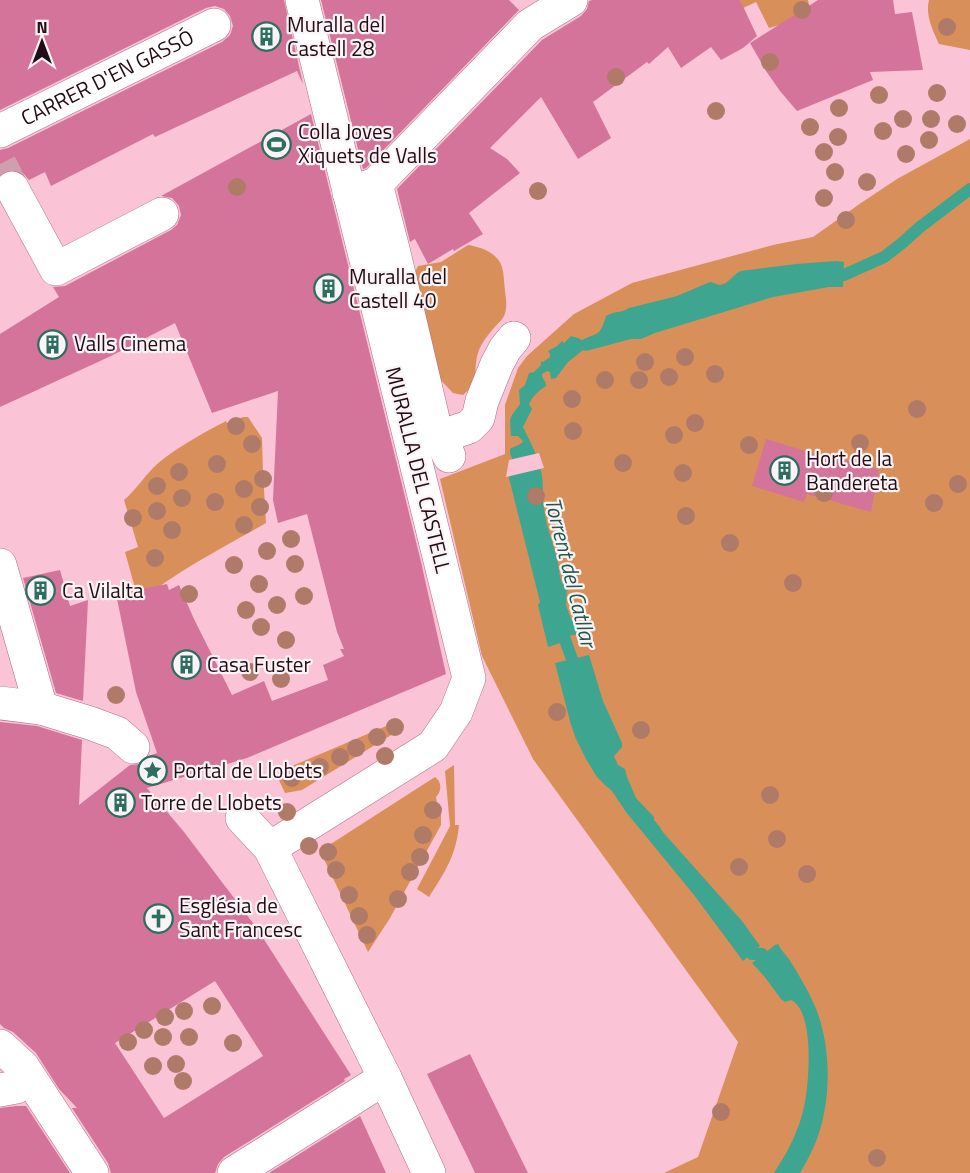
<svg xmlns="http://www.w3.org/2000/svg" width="970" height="1173" viewBox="0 0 970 1173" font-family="'Titillium Web',sans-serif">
<rect width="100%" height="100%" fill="#fac3d6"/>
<!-- green -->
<path fill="#d98f59" d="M 740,0 L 808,0 L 811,16 L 769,28 L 756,2 L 743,8 Z
M 929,0 L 970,0 L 970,50 L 939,44 C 933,31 925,15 929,0 Z
M 970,139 L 970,1173 L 664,1173 L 698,1157 L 738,1042 L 533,759 L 482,656 L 440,479 L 505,454 L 505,405 L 518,368 L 527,356 L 574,314 L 632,283 L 773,245 L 813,237 L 861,203 L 897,179 Z
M 468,245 C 481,247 498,253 502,267 C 504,274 504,283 505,291 C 506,300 508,309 503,318 C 494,328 484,338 479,350 C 472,367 481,381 463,395 L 453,393 L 433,372 L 413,276 L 418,266 L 441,262 Z
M 243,417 L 248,417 L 262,438 L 263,473 L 266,523 C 224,547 176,571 139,602 L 125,552 L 138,547 L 124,500 C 135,491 143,478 153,468 C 170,451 205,432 226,421 L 227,423 Z
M 398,721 L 401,729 L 302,790 L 285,793 L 279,780 L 278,772 Z
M 454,765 L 455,825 L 459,825 C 456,856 445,872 429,897 L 417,889 L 450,826 L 445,771 Z
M 435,777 C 442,782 442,791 436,797 L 438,809 L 441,809 L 441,825 L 390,918 L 368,952 L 322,855 L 323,849 Z"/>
<!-- water -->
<path fill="#3ea690" d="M 836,261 L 844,262 L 843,287 L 829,287 L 773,297 L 655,333 L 641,339 L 631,339 L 586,351 L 583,350 L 568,362 L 556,378 L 551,379 L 550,372 L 547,371 L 542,374 C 541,379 547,381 546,386 C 538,391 533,396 529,404 L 532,409 L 523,427 C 530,442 538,455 541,471 C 544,483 542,496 544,509 C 546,526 553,542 557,559 C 560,570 558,581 567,589 L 566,605 L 571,619 L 583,633 L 564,637 L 563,642 L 548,647 L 538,605 L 540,602 L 509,478 L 512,458 L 510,454 L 510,449 C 514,446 520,446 523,441 L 518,436 L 511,436 L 510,420 L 512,415 L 520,404 L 519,390 L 525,385 L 529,373 L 534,372 L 541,365 L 541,361 L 543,362 L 550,357 L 550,354 L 548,351 L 557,346 L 562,341 L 564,343 L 571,336 L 578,338 L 582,340 C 599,332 600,336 606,316 C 614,311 622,313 629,308 L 677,296 L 710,282 L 720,285 L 726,283 L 737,273 L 741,271 L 796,264 Z
M 589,655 L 603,701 L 622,743 L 622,747 L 614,756 L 618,765 L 625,769 L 627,777 L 636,798 L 654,817 L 654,820 L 660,827 L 662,831 L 742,921 L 760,946 L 743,961 L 694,895 L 626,812 L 612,791 L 605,785 L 597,777 L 586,759 L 576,739 L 571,725 L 555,663 Z
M 778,944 C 781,950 785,954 789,959 C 798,974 807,988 814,1004 C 831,1042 832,1096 818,1136 C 814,1148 807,1161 800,1173 L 774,1173 C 782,1160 791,1146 796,1132 C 801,1121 804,1108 806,1096 C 809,1075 814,1011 791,1000 L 785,1002 L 781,999 L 764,976 L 752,963 L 775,945 Z"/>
<!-- pier -->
<path fill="#fac3d6" d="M 539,453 L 544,468 L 506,477 L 509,460 Z"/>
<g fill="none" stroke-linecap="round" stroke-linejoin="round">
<!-- stream -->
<path stroke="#3ea690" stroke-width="12" d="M 827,276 L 844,275 L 884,257 L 901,244 L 920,227 L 970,189
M 561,621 L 564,637 L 577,673
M 742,941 L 752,954 L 762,954 L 773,966"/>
</g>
<!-- building -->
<path fill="#d4749a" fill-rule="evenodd" d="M 0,0 L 284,0 L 303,84 L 297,71 L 155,137 L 153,134 L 51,186 L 45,172 L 29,180 L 22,172 L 13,169 L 4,171 L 0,174 L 0,150 L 8,148 L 222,42 L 230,35 L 233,26 L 230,16 L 224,9 L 215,6 L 206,8 L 0,110 Z
M 321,0 L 509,0 L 519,10 L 366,168 L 363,169 Z
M 592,0 L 740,0 L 757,36 L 743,48 L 721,60 L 711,47 L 681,68 L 668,47 L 649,64 L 647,62 L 593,102 L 611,138 L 578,159 L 541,97 L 490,148 L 507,159 L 520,173 L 469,213 L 483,234 L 454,251 L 453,249 L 428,264 L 415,239 L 410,242 L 397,189 L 542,40 L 581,16 L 587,9 L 589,1 Z
M 818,0 L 893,0 L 895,14 L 912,12 L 923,70 L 870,72 L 873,80 L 797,111 L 780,91 L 766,71 L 750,43 Z
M 311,114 L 421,562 L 446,674 L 247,758 L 147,788 L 184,832 L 256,927 L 351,1075 L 344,1079 L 345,1081 L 224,1157 L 218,1164 L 215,1173 L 111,1173 L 108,1163 L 72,1108 L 77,1108 L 59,1089 L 36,1053 L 13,1032 L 4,1028 L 0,1024 L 0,722 L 37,726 L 82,740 L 79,805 L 130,765 L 140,764 L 147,760 L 149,756 L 157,753 L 136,692 L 116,594 L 167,584 L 169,590 L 179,585 L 194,619 L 232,695 L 264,681 L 272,701 L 328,680 L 323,665 L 344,656 L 340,649 L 344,649 L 337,632 L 307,514 L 278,523 L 273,500 L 278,391 L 212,413 L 175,323 L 111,356 L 0,407 L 0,334 L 59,297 L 53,287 L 65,286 L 171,230 L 177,225 L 181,215 L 179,206 L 172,198 L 161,196 ZM 215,981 L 263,1056 L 164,1118 L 115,1043 Z
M 766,439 L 841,462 L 841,459 L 879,470 L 871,512 L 807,494 L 804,502 L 752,486 Z
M 60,570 L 70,606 L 88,600 L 83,701 L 56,693 L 23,578 Z
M 470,1054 L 481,1077 L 528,1173 L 475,1173 L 469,1160 L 427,1074 Z
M 16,1106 L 26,1106 L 70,1173 L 0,1173 L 0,1108 Z
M 360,1116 L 386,1173 L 269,1173 Z"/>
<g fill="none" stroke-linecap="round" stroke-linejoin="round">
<!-- minor-tunnel -->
<path stroke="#cf9eaf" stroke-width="33" stroke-dasharray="33 16" stroke-linecap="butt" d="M 0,164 L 12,188"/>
<defs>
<g id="minor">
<path id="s1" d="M 0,131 L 214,25"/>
<path d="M 376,184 L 394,253 L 434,423 L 449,456"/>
<path d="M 12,188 L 56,269 L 162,214"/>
<path d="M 349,193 L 376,184 L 530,25 L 571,0"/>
<path d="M 442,440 L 457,431 L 469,427 L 478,418 L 482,401 L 497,364 L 505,349 L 514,338"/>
<path d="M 0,565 L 41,708"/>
<path d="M 0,703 L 41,708 L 90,723 L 117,733 L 133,747"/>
<path d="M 242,818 L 270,848 L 385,1078 L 429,1173"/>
<path d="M 270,848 L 433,746 L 456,712 L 469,678 L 302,0"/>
<path d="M 0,1046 L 23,1067 L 92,1173"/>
<path d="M 0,1090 L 16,1087 L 27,1074"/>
<path d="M 234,1173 L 385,1078"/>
</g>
</defs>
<!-- minor casing -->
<use href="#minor" stroke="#ad6f86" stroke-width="34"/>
<!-- minor -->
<use href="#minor" stroke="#fff" stroke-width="33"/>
</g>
<!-- trees -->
<g fill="#b07a69">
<circle cx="802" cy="10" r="9"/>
<circle cx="947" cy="27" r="9"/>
<circle cx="770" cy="62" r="9"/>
<circle cx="616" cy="77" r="9"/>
<circle cx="937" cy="93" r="9"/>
<circle cx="879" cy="95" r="9"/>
<circle cx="839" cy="108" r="9"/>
<circle cx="716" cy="111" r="9"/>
<circle cx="903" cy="119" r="9"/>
<circle cx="931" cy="119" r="9"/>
<circle cx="957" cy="124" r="9"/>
<circle cx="810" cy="127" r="9"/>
<circle cx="883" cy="131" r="9"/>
<circle cx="838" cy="137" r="9"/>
<circle cx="929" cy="140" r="9"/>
<circle cx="824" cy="152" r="9"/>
<circle cx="906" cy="154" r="9"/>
<circle cx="835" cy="172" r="9"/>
<circle cx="867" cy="182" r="9"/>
<circle cx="237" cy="187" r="9"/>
<circle cx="538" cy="191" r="9"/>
<circle cx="824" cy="198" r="9"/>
<circle cx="846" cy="220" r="9"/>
<circle cx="685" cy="357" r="9"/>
<circle cx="645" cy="362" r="9"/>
<circle cx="715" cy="374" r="9"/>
<circle cx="669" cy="377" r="9"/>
<circle cx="605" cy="380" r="9"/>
<circle cx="639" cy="380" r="9"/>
<circle cx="572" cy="399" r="9"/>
<circle cx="917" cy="409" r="9"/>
<circle cx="695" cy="423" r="9"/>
<circle cx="236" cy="426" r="9"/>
<circle cx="573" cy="431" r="9"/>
<circle cx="674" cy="435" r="9"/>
<circle cx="860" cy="443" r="9"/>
<circle cx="252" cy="444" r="9"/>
<circle cx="749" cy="445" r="9"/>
<circle cx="623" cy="463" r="9"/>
<circle cx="217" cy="464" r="9"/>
<circle cx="179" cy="472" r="9"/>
<circle cx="683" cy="473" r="9"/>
<circle cx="263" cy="479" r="9"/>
<circle cx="958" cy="484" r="9"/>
<circle cx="157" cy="486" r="9"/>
<circle cx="244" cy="489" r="9"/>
<circle cx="824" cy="493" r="9"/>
<circle cx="536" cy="496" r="9"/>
<circle cx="182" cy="498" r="9"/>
<circle cx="215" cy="502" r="9"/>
<circle cx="934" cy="503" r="9"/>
<circle cx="260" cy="507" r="9"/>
<circle cx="157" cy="511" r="9"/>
<circle cx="686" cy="516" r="9"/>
<circle cx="133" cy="518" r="9"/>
<circle cx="244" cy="525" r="9"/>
<circle cx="172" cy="530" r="9"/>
<circle cx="291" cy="539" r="9"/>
<circle cx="730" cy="543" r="9"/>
<circle cx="267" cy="551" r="9"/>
<circle cx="155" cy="558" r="9"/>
<circle cx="295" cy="564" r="9"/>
<circle cx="234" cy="565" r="9"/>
<circle cx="793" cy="583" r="9"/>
<circle cx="259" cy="584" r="9"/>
<circle cx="189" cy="594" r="9"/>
<circle cx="304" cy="596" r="9"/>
<circle cx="277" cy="605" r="9"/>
<circle cx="246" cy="610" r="9"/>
<circle cx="261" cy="627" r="9"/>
<circle cx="286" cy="640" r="9"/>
<circle cx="250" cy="672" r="9"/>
<circle cx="281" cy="679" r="9"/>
<circle cx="116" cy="695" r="9"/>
<circle cx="557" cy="712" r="9"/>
<circle cx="395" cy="727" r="9"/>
<circle cx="641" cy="730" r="9"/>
<circle cx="377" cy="737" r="9"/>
<circle cx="356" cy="748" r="9"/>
<circle cx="385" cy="756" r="9"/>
<circle cx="340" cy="757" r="9"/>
<circle cx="320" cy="767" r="9"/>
<circle cx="292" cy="778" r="9"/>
<circle cx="770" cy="795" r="9"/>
<circle cx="433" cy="810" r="9"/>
<circle cx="287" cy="812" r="9"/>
<circle cx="423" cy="835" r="9"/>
<circle cx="777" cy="839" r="9"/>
<circle cx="309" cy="846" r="9"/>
<circle cx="328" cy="852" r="9"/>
<circle cx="420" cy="857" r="9"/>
<circle cx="739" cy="867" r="9"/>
<circle cx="336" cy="870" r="9"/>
<circle cx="410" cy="872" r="9"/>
<circle cx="807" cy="874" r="9"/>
<circle cx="349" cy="895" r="9"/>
<circle cx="398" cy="899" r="9"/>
<circle cx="359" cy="916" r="9"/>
<circle cx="367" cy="935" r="9"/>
<circle cx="212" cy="1006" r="9"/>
<circle cx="184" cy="1011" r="9"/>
<circle cx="165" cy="1017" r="9"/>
<circle cx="144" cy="1030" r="9"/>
<circle cx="163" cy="1037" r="9"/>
<circle cx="189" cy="1037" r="9"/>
<circle cx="128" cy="1042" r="9"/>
<circle cx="233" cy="1043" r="9"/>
<circle cx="176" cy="1064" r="9"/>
<circle cx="153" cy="1066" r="9"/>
<circle cx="183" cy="1081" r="9"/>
<circle cx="721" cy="1112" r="9"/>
<circle cx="877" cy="1158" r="9"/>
</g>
<!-- icons -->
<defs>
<symbol id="building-ring" viewBox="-11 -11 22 22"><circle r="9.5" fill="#fbf4f6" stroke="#2c6e5f" stroke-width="1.5"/><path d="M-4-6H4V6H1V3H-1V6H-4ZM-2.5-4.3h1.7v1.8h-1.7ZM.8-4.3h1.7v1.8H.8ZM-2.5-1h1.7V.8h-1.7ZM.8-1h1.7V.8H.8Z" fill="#2c6e5f"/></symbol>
<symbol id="stadium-ring" viewBox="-11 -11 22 22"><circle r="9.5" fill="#fbf4f6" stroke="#2c6e5f" stroke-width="1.5"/><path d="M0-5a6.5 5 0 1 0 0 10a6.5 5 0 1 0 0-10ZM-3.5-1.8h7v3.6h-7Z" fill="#2c6e5f"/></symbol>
<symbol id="sight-ring" viewBox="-11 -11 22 22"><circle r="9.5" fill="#fbf4f6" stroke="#2c6e5f" stroke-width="1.5"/><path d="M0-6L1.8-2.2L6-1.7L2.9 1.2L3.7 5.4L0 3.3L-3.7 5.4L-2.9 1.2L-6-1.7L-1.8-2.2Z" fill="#2c6e5f"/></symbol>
<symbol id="church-ring" viewBox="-11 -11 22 22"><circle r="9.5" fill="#fbf4f6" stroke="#2c6e5f" stroke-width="1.5"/><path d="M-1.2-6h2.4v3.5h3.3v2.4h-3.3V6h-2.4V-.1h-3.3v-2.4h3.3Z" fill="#2c6e5f"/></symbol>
</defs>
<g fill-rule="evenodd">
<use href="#building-ring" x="250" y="20" width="33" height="33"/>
<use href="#stadium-ring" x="260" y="128" width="33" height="33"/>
<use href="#building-ring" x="312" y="272" width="33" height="33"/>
<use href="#building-ring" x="36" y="328" width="33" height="33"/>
<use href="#building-ring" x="768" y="454" width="33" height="33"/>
<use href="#building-ring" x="24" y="574" width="33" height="33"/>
<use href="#building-ring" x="170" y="648" width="33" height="33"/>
<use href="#sight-ring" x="136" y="754" width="33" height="33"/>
<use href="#building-ring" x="104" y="786" width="33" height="33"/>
<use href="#church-ring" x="142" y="902" width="33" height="33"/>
</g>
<g text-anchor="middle" stroke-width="4.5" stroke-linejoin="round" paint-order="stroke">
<!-- poi labels -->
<g font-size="21" fill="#230c15" stroke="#fbf4f6" text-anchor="start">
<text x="287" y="32">Muralla del<tspan x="287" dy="24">Castell 28</tspan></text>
<text x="298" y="139">Colla Joves<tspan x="298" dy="24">Xiquets de Valls</tspan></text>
<text x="349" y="284">Muralla del<tspan x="349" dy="24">Castell 40</tspan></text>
<text x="74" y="351">Valls Cinema</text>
<text x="806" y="466">Hort de la<tspan x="806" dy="24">Bandereta</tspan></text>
<text x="62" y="598">Ca Vilalta</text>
<text x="207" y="672">Casa Fuster</text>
<text x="173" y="778">Portal de Llobets</text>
<text x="141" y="810">Torre de Llobets</text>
<text x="179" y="913">Església de<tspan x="179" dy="24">Sant Francesc</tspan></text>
</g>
<!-- street labels -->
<g font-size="21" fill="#230c15" stroke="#fbf4f6">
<text dy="7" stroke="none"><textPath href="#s1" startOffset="120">CARRER D'EN GASSÓ</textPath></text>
<text transform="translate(418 470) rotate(76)" y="7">MURALLA DEL CASTELL</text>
</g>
<!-- water labels -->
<g font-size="22" font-style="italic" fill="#20594c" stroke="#fbf4f6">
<text transform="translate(571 572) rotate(76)" y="8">Torrent del Catllar</text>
</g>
</g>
<!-- north arrow -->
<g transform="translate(42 42)" stroke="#fbf4f6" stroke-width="4.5" paint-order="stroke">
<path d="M0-4.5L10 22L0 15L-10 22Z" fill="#230c15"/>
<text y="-9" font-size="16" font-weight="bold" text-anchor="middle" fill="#230c15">N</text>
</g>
</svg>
